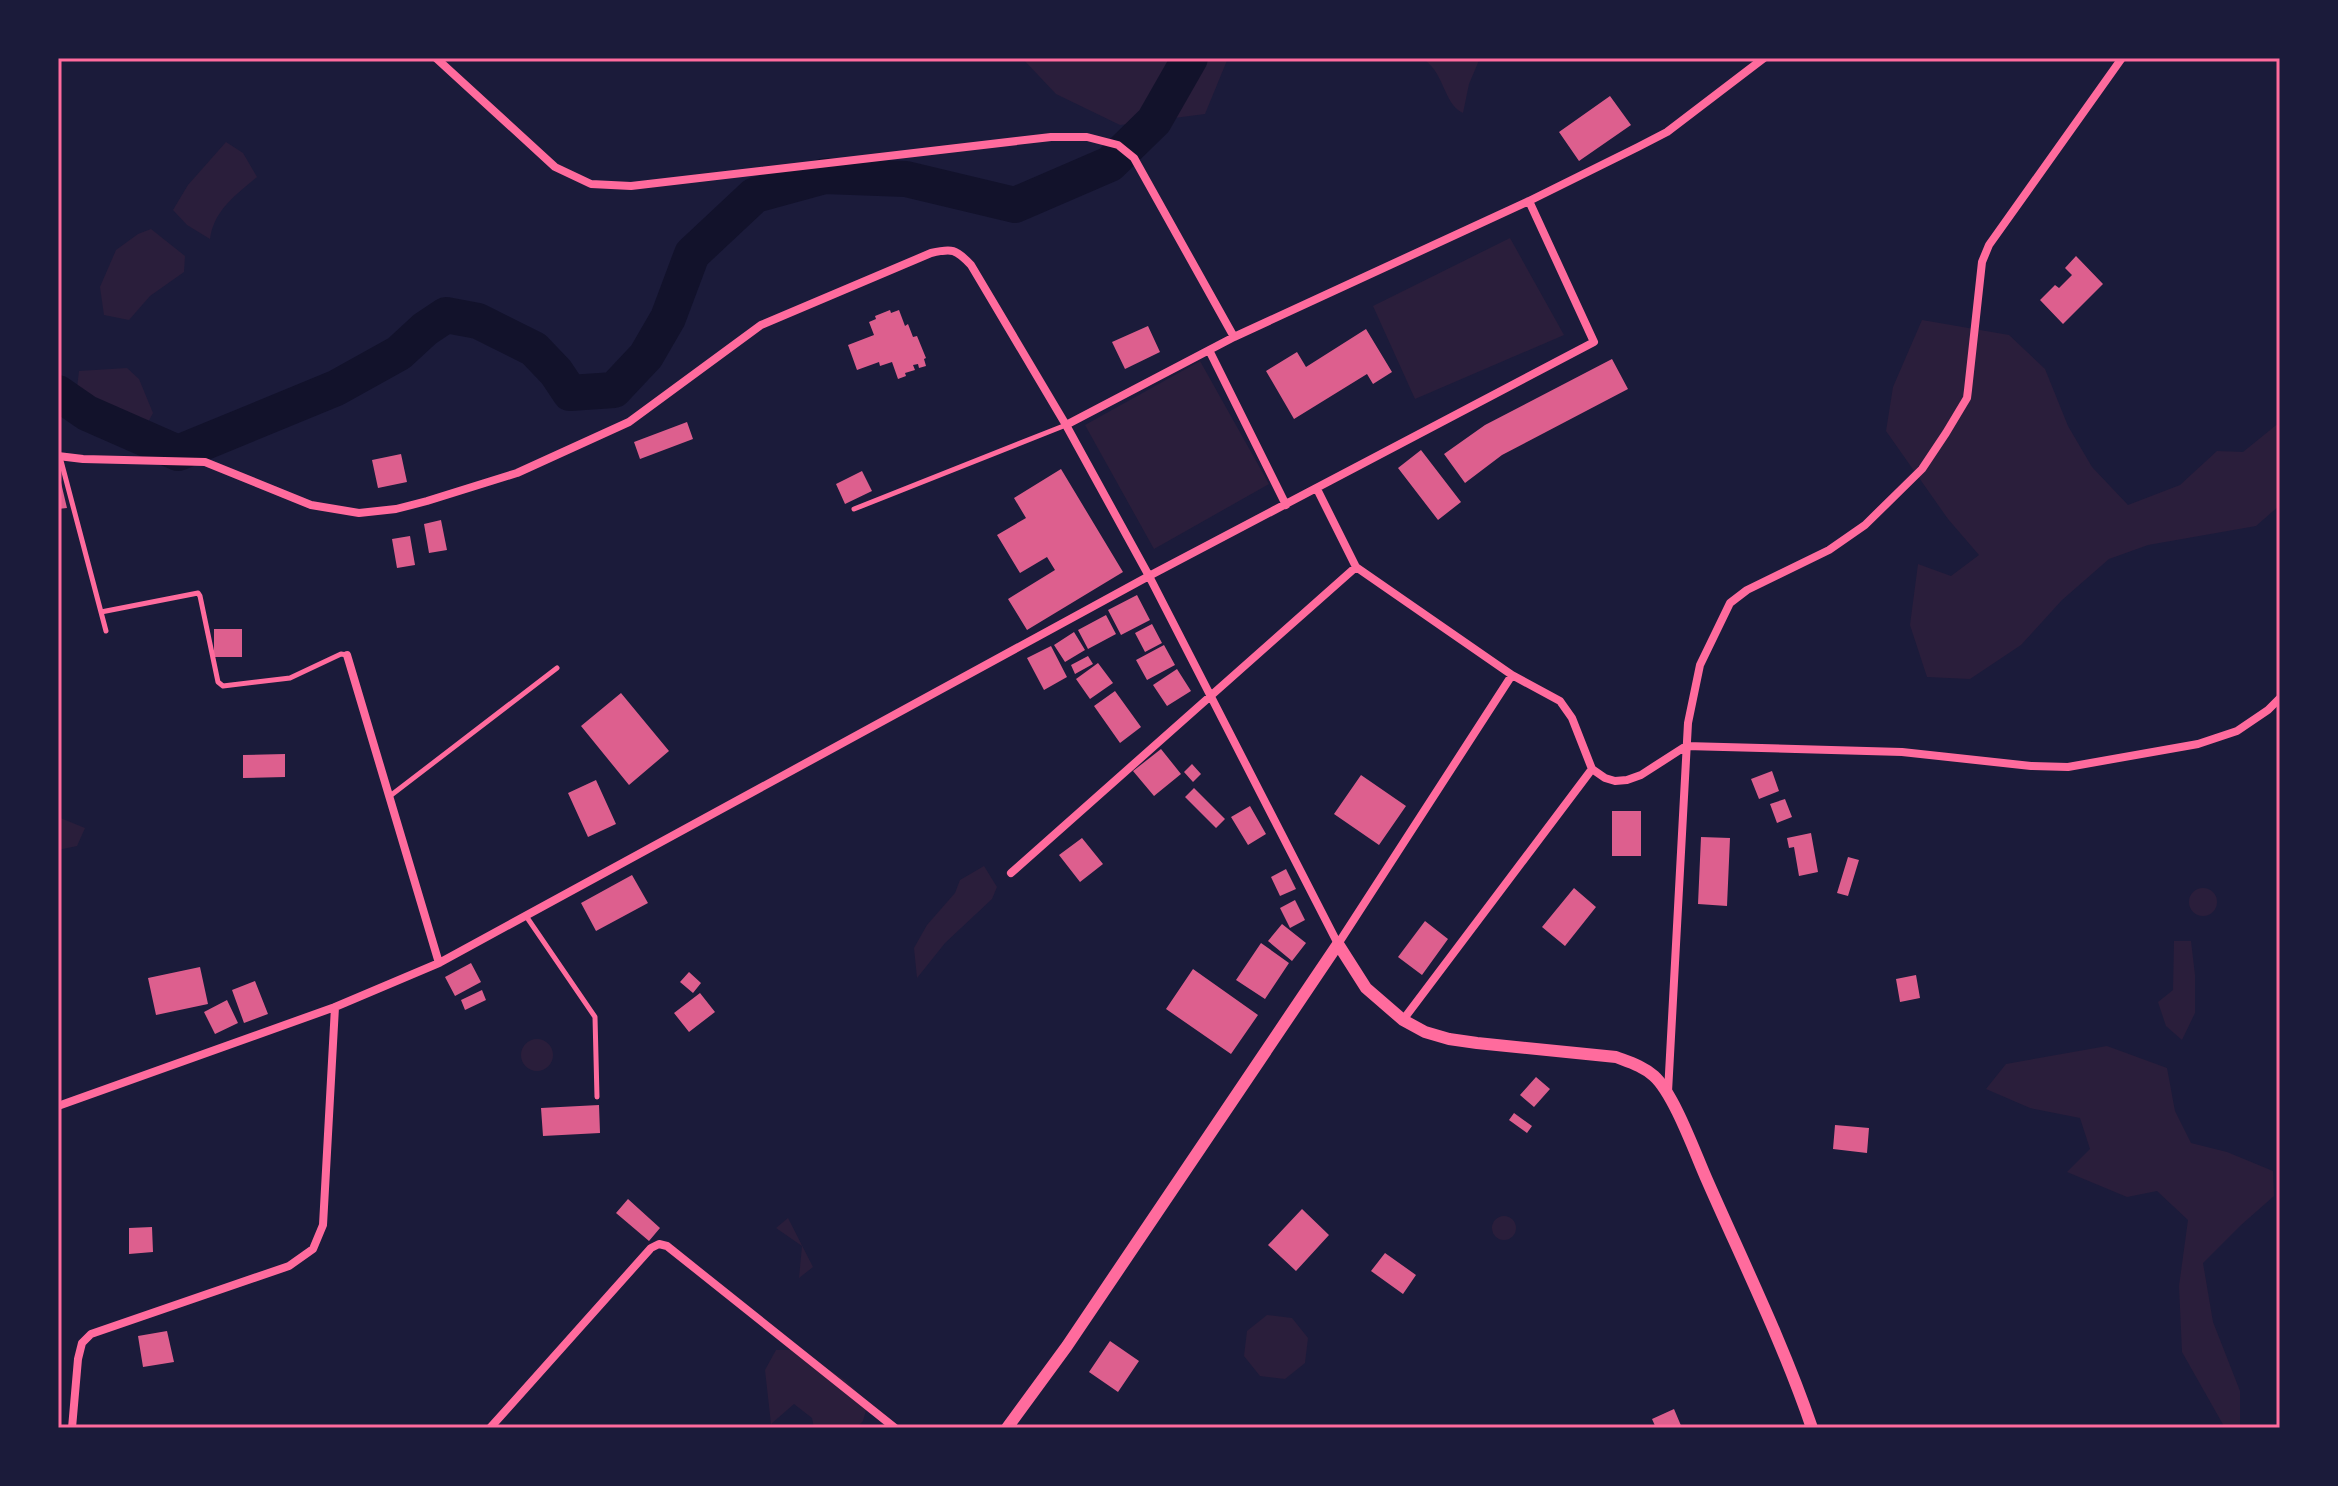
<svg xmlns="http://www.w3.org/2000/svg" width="2338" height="1486" viewBox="0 0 2338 1486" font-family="'Golos Text',sans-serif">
<rect width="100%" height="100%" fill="#1b1b3a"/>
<!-- green -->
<path fill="#2a1e3b" d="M 1022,58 L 1228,58 L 1205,114 L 1120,125 L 1056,94 Z
M 1421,58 L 1480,58 L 1469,84 L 1463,113 C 1443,104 1444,69 1421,58 Z
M 226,142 L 243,153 L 257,177 C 236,195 214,210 210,239 L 187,225 L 173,210 L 188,185 Z
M 151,229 L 185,256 L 184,272 L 150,296 L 129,320 L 104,315 L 100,287 L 116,250 L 138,234 Z
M 1510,238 L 1564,335 L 1415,399 L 1373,306 Z
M 1922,320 L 2009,335 L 2045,369 L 2068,426 L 2092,467 L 2128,505 L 2180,485 L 2217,451 L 2243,452 L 2280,422 L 2280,505 L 2256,526 L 2148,545 L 2109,559 L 2062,600 L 2021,645 L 1970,679 L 1927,677 L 1910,625 L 1918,564 L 1951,576 L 1979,555 L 1948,519 L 1886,431 L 1893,387 Z
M 1200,361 L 1269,484 L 1154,549 L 1085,425 Z
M 127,368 L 139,379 L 153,413 L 146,426 L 75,405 L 79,371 Z
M 58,817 L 85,828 L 77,846 L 58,850 Z
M 984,866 L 997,887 L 992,899 L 945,943 L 917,978 L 914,948 L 927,925 L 955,893 L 960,880 Z
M2189 902a14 14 0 1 1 28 0a14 14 0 1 1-28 0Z
M 2174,941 L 2191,941 L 2195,975 L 2195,1013 L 2182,1040 L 2166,1026 L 2158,1002 L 2173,990 Z
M521 1055a16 16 0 1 1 32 0a16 16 0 1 1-32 0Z
M 2107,1046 L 2167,1068 L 2175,1111 L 2191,1143 L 2227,1152 L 2273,1171 L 2274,1196 L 2241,1225 L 2203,1263 L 2213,1322 L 2240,1391 L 2240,1428 L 2225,1428 L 2182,1352 L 2179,1286 L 2188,1220 L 2157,1191 L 2127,1197 L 2067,1172 L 2090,1149 L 2080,1118 L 2030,1108 L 1986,1089 L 2006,1064 Z
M1492 1228a12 12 0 1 1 24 0a12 12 0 1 1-24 0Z
M 788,1218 L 813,1267 L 799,1278 L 802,1246 L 776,1228 Z
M 1267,1315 L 1292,1318 L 1308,1338 L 1305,1363 L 1285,1379 L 1260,1376 L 1244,1356 L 1247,1331 Z
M 776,1350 L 798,1350 L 845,1380 L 868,1403 L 863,1421 L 856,1428 L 814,1428 L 812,1418 L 794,1404 L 771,1424 L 765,1370 Z"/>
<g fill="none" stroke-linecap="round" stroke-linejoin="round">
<!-- river -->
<path stroke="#12122b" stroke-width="36" d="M 58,393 L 87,413 L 178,453 L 336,388 L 399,353 L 425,329 L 446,315 L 478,321 L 534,349 L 556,372 L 570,393 L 614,390 L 646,356 L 668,318 L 692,254 L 755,195 L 825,176 L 906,179 L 1015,205 L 1110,164 L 1154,121 L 1190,58"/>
</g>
<!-- building -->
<path fill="#dd5f8e" d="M 1610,96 L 1631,125 L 1579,161 L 1559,132 Z
M 2076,256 L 2103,284 L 2063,324 L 2040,300 L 2055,285 L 2059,288 L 2072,275 L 2065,268 Z
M 890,310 L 891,313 L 899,310 L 905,326 L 908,324 L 913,337 L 917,336 L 926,358 L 924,359 L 926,366 L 919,368 L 918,364 L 913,365 L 915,370 L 905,373 L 906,376 L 898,379 L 892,362 L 880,366 L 879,362 L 857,370 L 848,345 L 874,335 L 869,322 L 876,319 L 875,316 Z
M 1148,326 L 1160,352 L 1125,369 L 1112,342 Z
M 1366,329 L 1392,372 L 1373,384 L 1367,374 L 1294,419 L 1266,371 L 1297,352 L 1306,367 Z
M 1612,359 L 1628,389 L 1502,455 L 1465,483 L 1444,454 L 1485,425 Z
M 687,422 L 693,439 L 640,459 L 634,442 Z
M 1421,450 L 1461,502 L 1438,520 L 1398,468 Z
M 401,454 L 407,482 L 378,488 L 372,460 Z
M 1061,469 L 1123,572 L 1027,630 L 1008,599 L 1055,570 L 1047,557 L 1020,573 L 997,535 L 1026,518 L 1014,498 Z
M 58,470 L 67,508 L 58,509 Z
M 862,471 L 872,491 L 845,504 L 836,484 Z
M 441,520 L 447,550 L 429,553 L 424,524 Z
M 410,536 L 415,565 L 397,568 L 392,539 Z
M 1137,595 L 1150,620 L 1121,635 L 1108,610 Z
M 1106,615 L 1116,634 L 1088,649 L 1078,630 Z
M 1152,624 L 1162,643 L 1145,652 L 1135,633 Z
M 214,629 L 242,629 L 242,657 L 214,657 Z
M 1074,632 L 1085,650 L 1065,662 L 1054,645 Z
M 1164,645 L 1175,665 L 1147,680 L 1136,660 Z
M 1051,646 L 1067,677 L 1044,690 L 1027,658 Z
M 1088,656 L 1093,664 L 1075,674 L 1071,665 Z
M 1098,663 L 1113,683 L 1090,699 L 1076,679 Z
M 1177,669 L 1191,691 L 1167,706 L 1153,685 Z
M 1115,691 L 1141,727 L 1120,743 L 1094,706 Z
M 621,693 L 669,751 L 629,785 L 581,726 Z
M 1161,749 L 1181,774 L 1154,796 L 1133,771 Z
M 285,754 L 285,777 L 243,778 L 243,755 Z
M 1192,764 L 1201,774 L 1193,782 L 1184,772 Z
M 1772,771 L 1779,791 L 1759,799 L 1751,779 Z
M 1361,775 L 1406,806 L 1379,845 L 1334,814 Z
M 596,780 L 616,824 L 588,837 L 568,793 Z
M 1194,788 L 1225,819 L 1216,828 L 1185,797 Z
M 1785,799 L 1792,817 L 1777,823 L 1770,804 Z
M 1250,806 L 1266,834 L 1248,845 L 1231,817 Z
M 1612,811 L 1641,811 L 1641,856 L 1612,856 Z
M 1811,833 L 1818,872 L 1799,876 L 1794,847 L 1789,848 L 1787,838 Z
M 1701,837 L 1730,838 L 1727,906 L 1698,904 Z
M 1082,838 L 1103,864 L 1080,882 L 1059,855 Z
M 1848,857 L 1859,860 L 1848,896 L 1837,893 Z
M 1286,869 L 1296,889 L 1280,896 L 1271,877 Z
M 632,875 L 648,903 L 596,931 L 581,903 Z
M 1574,888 L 1596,907 L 1565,946 L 1542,927 Z
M 1295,900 L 1305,920 L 1290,928 L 1280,908 Z
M 1425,921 L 1448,939 L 1422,975 L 1398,957 Z
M 1282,924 L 1306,943 L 1292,961 L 1268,941 Z
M 1261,943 L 1289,963 L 1265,999 L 1236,980 Z
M 471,963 L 481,982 L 455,996 L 445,977 Z
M 200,967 L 208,1004 L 156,1015 L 148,978 Z
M 1193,969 L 1258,1015 L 1231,1054 L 1166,1009 Z
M 689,972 L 701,983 L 693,993 L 680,982 Z
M 1916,975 L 1920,998 L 1900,1002 L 1896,979 Z
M 255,981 L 268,1014 L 244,1023 L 232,990 Z
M 482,990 L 486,1000 L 465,1010 L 461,1000 Z
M 700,993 L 715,1012 L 689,1032 L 674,1013 Z
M 227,1000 L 238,1023 L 215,1034 L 204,1012 Z
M 1536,1077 L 1550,1089 L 1534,1107 L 1520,1095 Z
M 599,1105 L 600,1133 L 543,1136 L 541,1108 Z
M 1514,1113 L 1532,1126 L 1527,1133 L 1509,1120 Z
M 1835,1125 L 1869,1128 L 1867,1153 L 1833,1149 Z
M 628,1199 L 660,1228 L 649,1241 L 616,1213 Z
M 1302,1209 L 1329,1235 L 1296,1271 L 1268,1245 Z
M 152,1227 L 153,1252 L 129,1254 L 129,1228 Z
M 1385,1253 L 1416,1275 L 1403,1294 L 1371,1271 Z
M 167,1331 L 174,1362 L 143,1367 L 138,1336 Z
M 1110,1341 L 1139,1361 L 1118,1392 L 1089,1372 Z
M 1674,1409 L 1682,1428 L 1656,1428 L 1652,1419 Z"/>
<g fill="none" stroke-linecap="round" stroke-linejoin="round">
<!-- service -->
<path stroke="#ff6b9d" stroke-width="5" d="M 60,457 L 106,631
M 854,509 L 1066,425
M 101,612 L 198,593 L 200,596 L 218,682 L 223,686 L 290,678 L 341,654 L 347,655
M 390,796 L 557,668
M 526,916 L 595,1017 L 597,1097"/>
<!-- minor -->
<path stroke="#ff6b9d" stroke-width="8" d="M 436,58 L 555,167 L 591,184 L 631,186 L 1051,137 L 1087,137 L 1118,145 L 1134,158 L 1234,337
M 1209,350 L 1286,505
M 1066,425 L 1234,337 L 1529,201 L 1638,147 L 1667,132 L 1764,58
M 58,456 L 83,459 L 205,462 L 311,505 L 359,513 L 396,509 L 427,501 L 517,473 L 629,422 L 761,325 L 931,253 C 952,248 956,249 971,265 L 1066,425 L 1149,576 L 1338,944 L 1512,675
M 1317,489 L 1356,567 L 1512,675 L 1560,701 L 1572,718 L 1592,769 L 1605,778 L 1615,781 L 1627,780 L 1641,775 L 1686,746 L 1902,752 L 2031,766 L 2068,767 L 2198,744 L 2237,731 L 2268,710 L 2280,698
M 347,655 L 439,963
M 1011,873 L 1356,567
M 1403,1020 L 1592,769
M 1668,1092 L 1688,723 L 1700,665 L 1730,603 L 1747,590 L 1829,550 L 1865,525 L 1922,469 L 1946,433 L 1967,398 L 1968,390 L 1982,262 L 1989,245 L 2122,58
M 58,1106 L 335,1007 L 439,963 L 1149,576 L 1594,342 L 1529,201
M 72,1428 L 78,1359 L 82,1343 L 91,1334 L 289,1266 L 313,1249 L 323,1225 L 335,1007
M 490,1428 L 651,1248 L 659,1244 L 667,1246 L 895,1428"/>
<!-- tertiary -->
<path stroke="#ff6b9d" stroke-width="12" d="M 1007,1428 L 1067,1346 L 1338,944 L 1366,988 L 1403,1020 L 1425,1032 L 1449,1039 L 1477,1043 L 1616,1057 C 1629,1062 1643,1066 1654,1076 C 1674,1094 1695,1153 1707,1180 C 1743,1262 1783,1343 1812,1428"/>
</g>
<!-- border -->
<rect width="2338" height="1486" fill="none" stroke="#1b1b3a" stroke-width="120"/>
<rect x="60" y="60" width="2218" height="1366" fill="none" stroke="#ff6b9d" stroke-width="3"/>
</svg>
